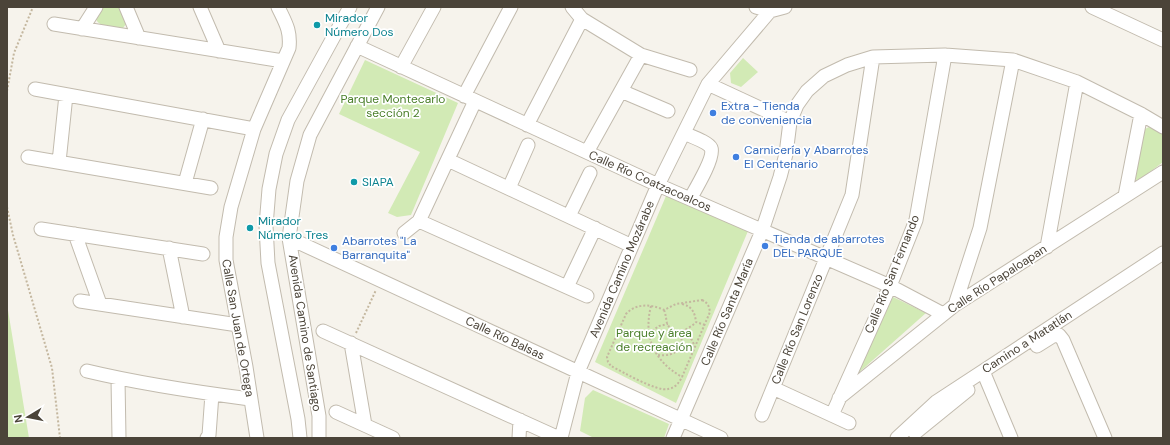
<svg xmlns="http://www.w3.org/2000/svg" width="1170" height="445" viewBox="0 0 1170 445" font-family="'DM Sans',sans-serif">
<rect width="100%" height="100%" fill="#f6f3ec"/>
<!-- green -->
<path fill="#d2eab5" d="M 104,7 L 119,7 L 126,24 L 123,28 C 115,27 99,28 96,19 Z
M 743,58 L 758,72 L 741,87 L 731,83 L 730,73 Z
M 365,60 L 458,103 L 411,215 L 397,217 L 388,213 L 420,152 L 339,114 Z
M 1151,126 L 1163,133 L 1163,162 L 1141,179 L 1136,180 L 1134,176 L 1143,130 Z
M 666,196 L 748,231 L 676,403 L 595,362 Z
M 893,297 L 926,313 L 855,376 Z
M 7,304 L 29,438 L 7,438 Z
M 593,390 L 669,424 L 664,438 L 594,438 L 580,431 L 585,398 Z"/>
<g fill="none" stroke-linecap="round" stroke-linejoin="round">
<defs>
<path id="minor" d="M 126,7 L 139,38
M 200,7 L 219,51
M 572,7 L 582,19 L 641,55 L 690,70
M 756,7 L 770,11 L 785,7
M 1092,7 L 1163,40
M 54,24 L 283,61
M 82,29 L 96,7
M 357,46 L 658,185 L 890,286 L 943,314
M 401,67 L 434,7
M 708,84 L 790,122
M 35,89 L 254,129
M 621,91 L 668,111
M 464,96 L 511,7
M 527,125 L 582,19
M 684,133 C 690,136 708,142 711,148 C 715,157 695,190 690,199
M 587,152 L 641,55
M 28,157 L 211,188
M 448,160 L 632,246
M 59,162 L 66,95
M 185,183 L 203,119
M 509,188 L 528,145
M 1125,196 L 1141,114
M 569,216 L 590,173
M 419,221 L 587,296
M 41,229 L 203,254
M 404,233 L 419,221 L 475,101
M 75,234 L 100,304
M 289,238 L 721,438
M 1047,247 L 1077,82
M 169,248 L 183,317
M 567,287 L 595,228
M 80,301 L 238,325
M 955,305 L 980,228 L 1013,60
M 323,331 L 559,438
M 351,343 L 365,425
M 1037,346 L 1053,336 L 1059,335 L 1063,340 L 1105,438
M 87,371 C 141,384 196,392 250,399
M 985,376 L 1011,438
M 118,379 L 119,438
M 773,388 L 849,423
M 839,398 L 955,305 L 1163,172
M 336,412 L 393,438
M 762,415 L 852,195 L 873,57
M 832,415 L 890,286 L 916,220 L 945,55
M 915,433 L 968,390
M 207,438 L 209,435 L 212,394
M 257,438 L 246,367 L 226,260 L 226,237 L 231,207 L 254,129 L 289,48 C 291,30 285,22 278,7
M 300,438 L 298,419 L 268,263 L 266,226 L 269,189 L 276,154 L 288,120 L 350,7
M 319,438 L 319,416 L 289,238 L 297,181 L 310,135 L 378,7
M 519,438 L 520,420
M 561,438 L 578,372 L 658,185 L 708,84 L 770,11
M 673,438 L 762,231 L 780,177 L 786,154 L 790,122 L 797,105 L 807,91 L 824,76 L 847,65 L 873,57 L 945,55 L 1013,60 L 1077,82 L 1141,114 L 1163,127
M 897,438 L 936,402 L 1163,253"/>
</defs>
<!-- minor casing -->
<use href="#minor" stroke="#c2bbae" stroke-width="15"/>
<!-- path -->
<path stroke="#c4b79f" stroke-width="2" stroke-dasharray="2 2" stroke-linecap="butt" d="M 7,91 L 14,53 L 33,7
M 7,207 L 13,235 L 52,368 L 60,438
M 702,300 C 708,303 709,306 710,312 L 682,377 C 679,383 675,388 668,389 C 657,392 623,372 611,366 L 608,362 L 607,357 L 626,314 C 636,303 651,304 664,310 L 676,304 Z
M 682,304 C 692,306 695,313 696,322 L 705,325
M 651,306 C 643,337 654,361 682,377
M 664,310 C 666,315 666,319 667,323 C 673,338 688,330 696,322
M 681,332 L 692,340 L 695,347
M 356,333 L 376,290
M 649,333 L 659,326 L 668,324
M 658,355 C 674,357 686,349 680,332"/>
<!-- minor -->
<use href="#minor" stroke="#fff" stroke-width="13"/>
</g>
<!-- markers -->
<g fill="#0f9aa8" stroke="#fff" stroke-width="1.5">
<circle cx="317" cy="25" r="4"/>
<circle cx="354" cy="182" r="4"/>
<circle cx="250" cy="228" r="4"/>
</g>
<g fill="#3f7fe0" stroke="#fff" stroke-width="1.5">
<circle cx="713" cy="113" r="4"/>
<circle cx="736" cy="157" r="4"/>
<circle cx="765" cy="246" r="4"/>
<circle cx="334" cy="248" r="4"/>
</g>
<g text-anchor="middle" stroke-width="3.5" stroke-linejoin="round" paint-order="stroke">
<!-- culture labels -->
<g font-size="12" fill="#0d838f" stroke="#fff" text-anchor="start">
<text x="325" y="22">Mirador<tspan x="325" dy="14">Número Dos</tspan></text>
<text x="362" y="186">SIAPA</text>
<text x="258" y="225">Mirador<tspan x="258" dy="14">Número Tres</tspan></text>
</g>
<!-- park labels -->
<g font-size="12" fill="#4a7f2a" stroke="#fff">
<text x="393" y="103">Parque Montecarlo<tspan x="393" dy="14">sección 2</tspan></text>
<text x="654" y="337">Parque y área<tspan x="654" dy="14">de recreación</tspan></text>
</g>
<!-- shop labels -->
<g font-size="12" fill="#366cbe" stroke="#fff" text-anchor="start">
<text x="721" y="110">Extra - Tienda<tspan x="721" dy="14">de conveniencia</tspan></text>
<text x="744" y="154">Carnicería y Abarrotes<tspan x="744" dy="14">El Centenario</tspan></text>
<text x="773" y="243">Tienda de abarrotes<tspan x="773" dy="14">DEL PARQUE</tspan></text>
<text x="342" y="245">Abarrotes "La<tspan x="342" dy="14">Barranquita"</tspan></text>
</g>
<!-- street labels -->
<g font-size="12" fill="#4b4439" stroke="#fff">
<text transform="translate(650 181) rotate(24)" y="4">Calle Río Coatzacoalcos</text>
<text transform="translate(622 269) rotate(-67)" y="4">Avenida Camino Mozárabe</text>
<text transform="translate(892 274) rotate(-68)" y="4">Calle Río San Fernando</text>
<text transform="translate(997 279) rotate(-33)" y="4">Calle Río Papaloapan</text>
<text transform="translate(727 312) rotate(-67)" y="4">Calle Río Santa María</text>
<text transform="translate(238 328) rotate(80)" y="4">Calle San Juan de Ortega</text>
<text transform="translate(797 329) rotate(-68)" y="4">Calle Río San Lorenzo</text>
<text transform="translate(305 333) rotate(81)" y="4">Avenida Camino de Santiago</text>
<text transform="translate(505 338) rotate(25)" y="4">Calle Río Balsas</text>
<text transform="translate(1027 342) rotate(-33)" y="4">Camino a Matatlán</text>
</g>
</g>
<!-- border -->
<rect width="1170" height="445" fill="none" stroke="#4b4439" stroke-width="16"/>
<!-- north arrow -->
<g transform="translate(28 417) rotate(260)" stroke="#ffffff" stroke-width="3" paint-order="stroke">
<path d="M0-3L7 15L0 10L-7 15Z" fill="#4b4439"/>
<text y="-6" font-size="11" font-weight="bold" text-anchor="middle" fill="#4b4439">N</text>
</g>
</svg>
